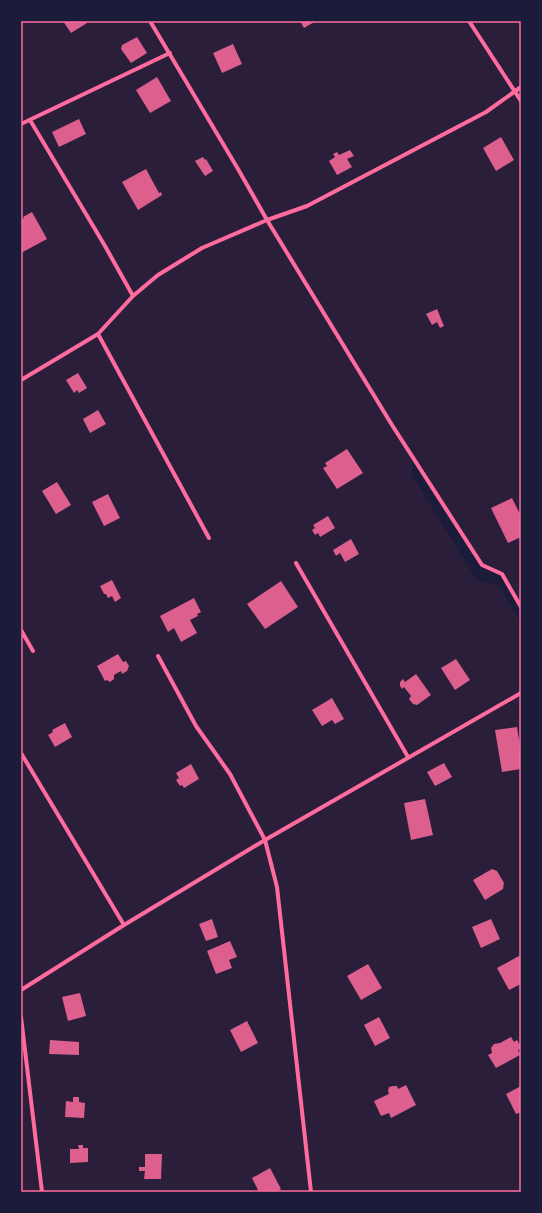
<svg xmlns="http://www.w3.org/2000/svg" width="542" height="1213" viewBox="0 0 542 1213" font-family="'Fira Sans Condensed',sans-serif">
<rect width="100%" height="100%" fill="#1b1b3a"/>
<!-- green -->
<path fill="#2a1e3b" d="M 21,21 L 521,21 L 521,607 L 502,574 L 482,565 L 412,456 L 412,475 L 476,579 L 498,585 L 521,622 L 521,1192 L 21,1192 Z"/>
<!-- building -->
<path fill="#dd5f8e" d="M 63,21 L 86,21 L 87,23 L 71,33 Z
M 300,21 L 316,21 L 304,28 Z
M 137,37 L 147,53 L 131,63 L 121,49 L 122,45 Z
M 233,44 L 242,64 L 222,73 L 213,53 Z
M 157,77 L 171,101 L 150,113 L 136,90 Z
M 79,119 L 86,134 L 59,147 L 52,132 Z
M 501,137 L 514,160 L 496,171 L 483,148 Z
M 350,150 L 354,156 L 347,159 L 352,167 L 337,175 L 329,161 L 335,157 L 333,154 L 337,152 L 339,155 Z
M 203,157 L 205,160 L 206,159 L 213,171 L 205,176 L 195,161 Z
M 146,169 L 159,193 L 161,192 L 162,195 L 138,210 L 122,182 Z
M 32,212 L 47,239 L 21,253 L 21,220 L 24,218 L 23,217 Z
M 437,309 L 444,326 L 440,328 L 437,322 L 432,325 L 426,314 Z
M 78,373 L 87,388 L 79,393 L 77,390 L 74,393 L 66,380 Z
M 98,410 L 106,424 L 90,433 L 83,419 Z
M 347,449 L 363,473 L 337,489 L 323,468 L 327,466 L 325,463 Z
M 57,482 L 71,505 L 56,514 L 42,491 Z
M 108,494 L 120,518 L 104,526 L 92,502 Z
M 512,498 L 521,516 L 521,537 L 508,543 L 491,508 Z
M 328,516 L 335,528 L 320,537 L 318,533 L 315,535 L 312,530 L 315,528 L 313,525 Z
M 351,539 L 359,554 L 345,562 L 340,553 L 336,556 L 333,550 Z
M 112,580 L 121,598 L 115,602 L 112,596 L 108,598 L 106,594 L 104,594 L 100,586 Z
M 281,581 L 298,607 L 265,629 L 247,604 Z
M 194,598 L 201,612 L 197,614 L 198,616 L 190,620 L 197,633 L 181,642 L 174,628 L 168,632 L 160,616 Z
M 118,654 L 123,662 L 126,661 L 129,666 L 127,671 L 122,674 L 121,671 L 114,675 L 114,679 L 110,682 L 107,680 L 105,681 L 97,666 Z
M 456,659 L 470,680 L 455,690 L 441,668 Z
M 416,674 L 431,695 L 417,705 L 413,704 L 409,699 L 411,696 L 404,687 L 402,689 L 400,686 L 400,682 L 403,679 L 405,682 Z
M 332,698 L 344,719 L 335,724 L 332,720 L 322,726 L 312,710 Z
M 65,723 L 72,737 L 55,747 L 48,735 L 53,732 L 52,730 Z
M 517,727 L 521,753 L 521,769 L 502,772 L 495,730 Z
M 444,763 L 452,777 L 435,786 L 427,772 Z
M 191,764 L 199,779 L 184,788 L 182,785 L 180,786 L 176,780 L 179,778 L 176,773 Z
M 425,799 L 433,835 L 411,840 L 404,803 Z
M 492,869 L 497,871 L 504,883 L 503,889 L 485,900 L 473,880 Z
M 212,919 L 218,937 L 206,941 L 199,924 Z
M 491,919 L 500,939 L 481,948 L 472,927 Z
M 230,941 L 237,957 L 229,960 L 232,968 L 216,974 L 207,951 Z
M 519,956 L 521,960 L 521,984 L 509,990 L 497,968 Z
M 368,964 L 382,988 L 361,1000 L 347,976 Z
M 80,993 L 86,1016 L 68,1021 L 62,997 Z
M 379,1017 L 390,1038 L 375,1046 L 364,1025 Z
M 247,1021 L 258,1043 L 241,1052 L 230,1030 Z
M 511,1037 L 514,1042 L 517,1040 L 521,1047 L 518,1050 L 520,1055 L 496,1068 L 488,1055 L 492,1053 L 491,1048 L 494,1044 L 500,1043 Z
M 50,1040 L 79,1042 L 79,1055 L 49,1054 Z
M 406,1085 L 416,1105 L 391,1118 L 389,1113 L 381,1116 L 374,1101 L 389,1094 L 388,1091 L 389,1087 L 393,1086 L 397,1086 L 398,1089 Z
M 521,1086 L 521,1112 L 516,1114 L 506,1094 Z
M 73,1097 L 79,1097 L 79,1102 L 85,1103 L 84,1118 L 65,1117 L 66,1101 L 73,1102 Z
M 78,1145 L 83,1145 L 83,1148 L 88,1148 L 88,1162 L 70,1163 L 70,1149 L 79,1149 Z
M 145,1154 L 162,1154 L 161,1179 L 144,1179 L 145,1171 L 139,1171 L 139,1167 L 145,1167 Z
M 270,1168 L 281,1189 L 276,1192 L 259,1192 L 252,1178 Z"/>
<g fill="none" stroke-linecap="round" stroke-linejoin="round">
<!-- minor -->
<path stroke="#ff6b9d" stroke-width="4" d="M 150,21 L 238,169 L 267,220 L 392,425 L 482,565 L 502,574 L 521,607
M 469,21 L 521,101
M 30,120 L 105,246 L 133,296
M 21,124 L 170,53
M 98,334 L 209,538
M 21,380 L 98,334 L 133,296 L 158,275 L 202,248 L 267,220 L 307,206 L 486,112 L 521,87
M 296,563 L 408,757
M 21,630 L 33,651
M 158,656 L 196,726 L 230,774 L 265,840 L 277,887 L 311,1192
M 21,753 L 124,925
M 21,990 L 124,925 L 265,840 L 521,693
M 21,1017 L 42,1192"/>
</g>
<!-- border -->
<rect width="542" height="1213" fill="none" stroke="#1b1b3a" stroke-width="44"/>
<rect x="22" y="22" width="498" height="1169" fill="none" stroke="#ff6b9d" stroke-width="1.5"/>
</svg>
